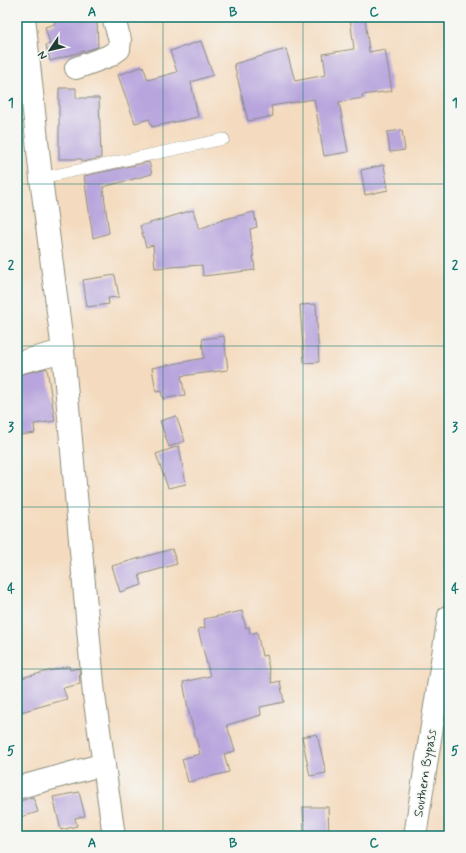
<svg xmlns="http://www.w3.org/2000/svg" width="466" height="853" viewBox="0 0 466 853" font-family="Mynerve,sans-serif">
<rect width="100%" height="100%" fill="#f6f6f2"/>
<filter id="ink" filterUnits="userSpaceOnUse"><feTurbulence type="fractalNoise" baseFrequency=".025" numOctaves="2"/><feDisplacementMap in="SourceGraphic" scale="8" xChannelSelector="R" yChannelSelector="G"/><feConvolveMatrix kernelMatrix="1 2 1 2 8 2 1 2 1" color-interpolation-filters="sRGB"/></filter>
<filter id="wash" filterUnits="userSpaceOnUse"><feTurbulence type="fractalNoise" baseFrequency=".012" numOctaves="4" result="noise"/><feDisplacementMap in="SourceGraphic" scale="16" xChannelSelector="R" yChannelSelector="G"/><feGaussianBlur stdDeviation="0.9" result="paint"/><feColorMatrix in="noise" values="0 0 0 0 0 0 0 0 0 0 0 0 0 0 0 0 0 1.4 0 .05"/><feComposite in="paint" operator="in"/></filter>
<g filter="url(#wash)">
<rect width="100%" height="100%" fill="#f4dbbf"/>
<g id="blocks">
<!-- building -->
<path fill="#b8a5dd" d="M 54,17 L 97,17 L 98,47 L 50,61 L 46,45 L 50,44 L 45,27 L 55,24 Z
M 350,17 L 365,17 L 369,52 L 385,49 L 392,91 L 362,95 L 363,98 L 339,102 L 348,152 L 324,156 L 314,99 L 271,106 L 273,116 L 248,121 L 234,64 L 286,49 L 295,81 L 326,75 L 323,54 L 354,49 Z
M 201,41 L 213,75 L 191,82 L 198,117 L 152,127 L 149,119 L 135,123 L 118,75 L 143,66 L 148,80 L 177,72 L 170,51 Z
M 59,88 L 76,88 L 76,98 L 99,98 L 101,158 L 82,162 L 82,159 L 59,159 Z
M 402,130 L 405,150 L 390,152 L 387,132 Z
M 149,162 L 152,174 L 103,187 L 109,233 L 93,238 L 84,176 Z
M 384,165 L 388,190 L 365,195 L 361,170 Z
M 193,210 L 199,229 L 225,219 L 254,212 L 257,227 L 250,229 L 255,270 L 203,276 L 202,265 L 155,268 L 153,245 L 146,247 L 140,226 Z
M 115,275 L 119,297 L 108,298 L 109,304 L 87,307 L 83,280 Z
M 316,304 L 319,362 L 304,363 L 300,305 Z
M 224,336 L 228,370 L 181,376 L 185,395 L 163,399 L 161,391 L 156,392 L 152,368 L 204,358 L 202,339 Z
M 47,368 L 55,421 L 34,424 L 35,433 L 20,435 L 17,415 L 17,375 Z
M 176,416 L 185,441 L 169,447 L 160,421 Z
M 179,446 L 186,484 L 168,488 L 156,454 Z
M 172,549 L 177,564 L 139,575 L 142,585 L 120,592 L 112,566 Z
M 242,611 L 246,628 L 249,627 L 250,634 L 257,632 L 262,656 L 266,655 L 272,683 L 280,681 L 284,702 L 260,707 L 261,715 L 227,725 L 235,751 L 224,754 L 229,772 L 188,782 L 182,759 L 200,754 L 189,713 L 183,682 L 210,676 L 198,629 L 205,628 L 204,619 Z
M 69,666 L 70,670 L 79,668 L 80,684 L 63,688 L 67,699 L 17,713 L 17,679 Z
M 317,734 L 326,773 L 310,776 L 302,737 Z
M 79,792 L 85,816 L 75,818 L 77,826 L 61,830 L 53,797 Z
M 33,797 L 38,812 L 17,818 L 17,802 Z
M 303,807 L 328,807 L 329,836 L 304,836 Z"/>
</g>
</g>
<g filter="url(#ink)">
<use href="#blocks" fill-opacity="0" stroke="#8a8c7a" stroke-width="1"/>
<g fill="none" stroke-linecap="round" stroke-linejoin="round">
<defs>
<path id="service" d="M 41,178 L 224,139"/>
<path id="minor" d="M 24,17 L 41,178 L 63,351 L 94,695 L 114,836
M 76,68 L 109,56 L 119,49 L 120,40 L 113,17
M 17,363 L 63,351
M 17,788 L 104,764"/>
<path id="trunk" d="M 415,836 L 449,616"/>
</defs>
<!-- service casing -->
<use href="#service" stroke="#8a8c7a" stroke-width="12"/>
<!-- minor casing -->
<use href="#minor" stroke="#8a8c7a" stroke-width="24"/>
<!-- trunk casing -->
<use href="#trunk" stroke="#8a8c7a" stroke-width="24"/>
<!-- service -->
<use href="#service" stroke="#fff" stroke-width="11"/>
<!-- minor -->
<use href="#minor" stroke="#fff" stroke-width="22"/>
<!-- trunk -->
<use href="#trunk" stroke="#fff" stroke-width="22"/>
</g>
</g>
<!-- grid -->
<path fill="none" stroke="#0f766e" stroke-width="1" stroke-opacity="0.55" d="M 163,17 L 163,836M 303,17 L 303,836M 17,184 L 449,184M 17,346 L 449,346M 17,507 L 449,507M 17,669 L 449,669"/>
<g text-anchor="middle" stroke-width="3.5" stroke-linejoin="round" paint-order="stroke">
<!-- street labels -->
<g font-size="13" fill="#1f3d34" stroke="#f6f6f2">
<text transform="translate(424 773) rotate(-81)" y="5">Southern Bypass</text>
</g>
</g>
<!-- margin -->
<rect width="466" height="853" fill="none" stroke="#f6f6f2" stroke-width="44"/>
<!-- north arrow -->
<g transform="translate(50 50) rotate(235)" stroke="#f6f6f2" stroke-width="3" paint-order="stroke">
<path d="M0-3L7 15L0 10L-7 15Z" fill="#1f3d34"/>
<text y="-6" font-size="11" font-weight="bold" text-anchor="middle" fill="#1f3d34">N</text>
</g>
<rect x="22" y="22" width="422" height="809" fill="none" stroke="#0f766e" stroke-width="1.5"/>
<g font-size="13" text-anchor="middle" font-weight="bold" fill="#0f766e">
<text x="92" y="16">A</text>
<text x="233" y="16">B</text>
<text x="374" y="16">C</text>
<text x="11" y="107">1</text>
<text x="455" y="107">1</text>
<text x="11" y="269">2</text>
<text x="455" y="269">2</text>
<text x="11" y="431">3</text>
<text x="455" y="431">3</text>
<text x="11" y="593">4</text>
<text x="455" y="593">4</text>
<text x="11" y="755">5</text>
<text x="455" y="755">5</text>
<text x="92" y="847">A</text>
<text x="233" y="847">B</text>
<text x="374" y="847">C</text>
</g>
</svg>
